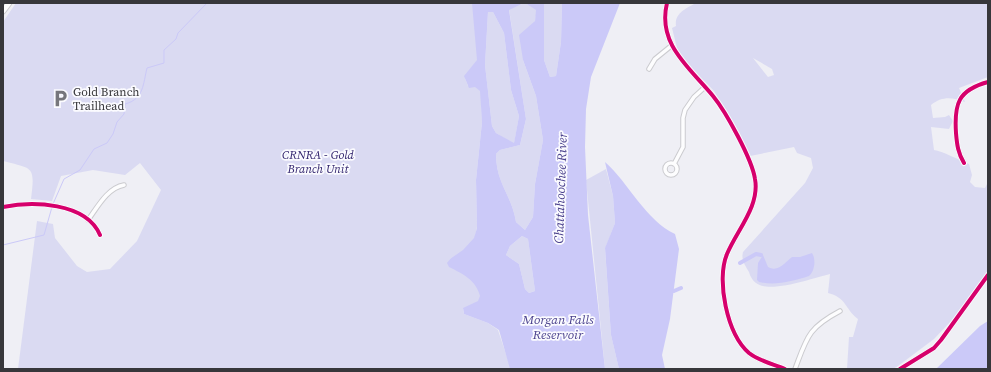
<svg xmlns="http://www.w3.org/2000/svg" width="991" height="372" viewBox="0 0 991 372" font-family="'Source Serif 4',serif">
<rect width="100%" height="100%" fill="#efeff5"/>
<!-- green -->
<path fill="#dadaf2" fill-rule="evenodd" d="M 16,3 L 484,3 L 478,61 L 465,78 L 468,86 L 475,85 L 481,91 L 482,122 L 476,180 L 477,227 L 474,242 L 459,257 L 450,259 L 448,263 C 460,271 485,283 480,301 L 463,309 L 464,314 L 488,323 L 498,330 L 511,369 L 18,369 L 37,221 L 53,224 L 55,238 L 77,266 L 87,272 L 110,269 L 137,241 L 161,190 L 140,163 L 125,175 L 93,170 L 61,176 L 52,201 L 31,199 C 35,166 34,169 3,161 L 3,22 Z
M 525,3 L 537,10 L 535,21 L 523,60 L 536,96 L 543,140 L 535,184 L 533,217 L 525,230 L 516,222 C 512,195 496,184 496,154 L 500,150 L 520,145 L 526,119 L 509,9 Z
M 544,3 L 562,3 L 561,42 L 556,76 L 550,77 L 544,60 Z
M 696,3 L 988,3 L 988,77 L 959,88 L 965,102 C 952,97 942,96 931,105 L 933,118 L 945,117 L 949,115 L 953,121 L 949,129 L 931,127 L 934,150 C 942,151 959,160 969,164 L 972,175 L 970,182 L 975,187 L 985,188 L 988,182 L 988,273 L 952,320 L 934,339 L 898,366 L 893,369 L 847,369 L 849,337 L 853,337 L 858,319 C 844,308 847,298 828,293 L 830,274 C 813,278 770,294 756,283 C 753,281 750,276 749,272 C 745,265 741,260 743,252 L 805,183 L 813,168 L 811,158 L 797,153 L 794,147 L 750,156 L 714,91 L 684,60 L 677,48 L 672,28 L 676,26 C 674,13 687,8 696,3 ZM 753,58 L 772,69 L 774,75 L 768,77 Z
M 488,12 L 493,12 L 504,33 L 511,90 L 519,116 L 514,144 L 496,133 L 492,126 L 485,65 Z
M 606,169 L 613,196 L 615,223 L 605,249 L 611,335 L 619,369 L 605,369 L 586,180 Z
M 522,236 L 528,239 L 535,291 L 529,293 L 525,289 L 519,264 L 506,255 L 510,246 Z"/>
<!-- water -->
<path fill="#cbc9f8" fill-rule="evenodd" d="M 472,3 L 524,3 L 509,10 L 526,119 L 520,145 L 500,150 L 496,154 C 496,184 512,195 516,222 L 525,230 L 533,217 L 535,184 L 543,140 L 536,96 L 523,60 L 519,35 L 535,21 L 536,10 L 525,3 L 544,3 L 544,60 L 550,77 L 556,76 L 561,42 L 562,3 L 620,3 L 591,77 L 586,109 L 585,147 L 588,215 L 605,369 L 510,369 L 499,330 L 488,323 L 464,314 L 463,308 L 478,301 L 480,296 C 476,280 463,274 449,267 L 447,263 L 450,259 L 463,250 L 474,238 L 477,228 L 476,180 L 482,122 L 480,91 L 475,87 L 469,88 L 464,76 L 477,60 ZM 488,12 L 493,12 L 504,33 L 511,90 L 519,116 L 514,143 L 496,133 L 492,126 L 485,65 ZM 522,236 L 528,239 L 535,291 L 529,293 L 525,289 L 519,264 L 506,255 L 510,246 Z
M 605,162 C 628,182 646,221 675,234 L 679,249 L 670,319 L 662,355 L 665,369 L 619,369 L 611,335 L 605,248 L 615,223 L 613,196 Z
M 812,253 C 816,259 815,271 809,276 C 793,281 776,286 759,282 L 757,280 L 758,263 L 763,255 L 768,267 C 779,273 786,261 792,257 L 800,257 Z
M 988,321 L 988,369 L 936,369 L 980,326 Z"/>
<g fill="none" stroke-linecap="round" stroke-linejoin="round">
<!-- stream -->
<path stroke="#cbc9f8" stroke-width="1" d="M 53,204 L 64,179 L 80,170 L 94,149 L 107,143 L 113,134 L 117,122 L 124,114 L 125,104 C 144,99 143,84 147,68 L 164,63 L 164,50 L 176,39 L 178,33 L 207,3
M 3,245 L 44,235 L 52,207"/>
<!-- canal -->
<path stroke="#cbc9f8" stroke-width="4" d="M 740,263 L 756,254 L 761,255
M 674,291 L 681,288"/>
<defs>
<path id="street" d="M 667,3 C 657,44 689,67 713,96 C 726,112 752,159 755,179 C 760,206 737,230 727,254 C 716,280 727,334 749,353 C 759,361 773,364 785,369
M 649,69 L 655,59 L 671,46
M 964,163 C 958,153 957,145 956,133 C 954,104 958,90 988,82
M665 169a6 6 0 1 1 12 0a6 6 0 1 1-12 0Z
M 674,164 L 683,147 L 683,118 L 685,110 L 694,97 L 705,87
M 3,207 C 32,201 86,202 100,235
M 88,220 C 97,208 107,188 124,185
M 795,369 C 807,337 808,328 840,311
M 900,369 L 934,348 L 941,340 L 988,275"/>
<path id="secondary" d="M 3,11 L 9,3"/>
</defs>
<!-- street casing -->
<use href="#street" stroke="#cbcbcf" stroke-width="5.5"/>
<!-- secondary casing -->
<use href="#secondary" stroke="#cbcbcf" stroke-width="7"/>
<!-- street -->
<use href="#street" stroke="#fdfdfe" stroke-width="3.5"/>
<!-- secondary -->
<use href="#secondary" stroke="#fdfdfe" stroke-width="5"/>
<defs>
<path id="cycleway" d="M 667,3 C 657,44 689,67 713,96 C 726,112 752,159 755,179 C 760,206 737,230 727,254 C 716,280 727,334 749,353 C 759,361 773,364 785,369
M 964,163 C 958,153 957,145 956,133 C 954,104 958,90 988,82
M 3,207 C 32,201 86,202 100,235
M 900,369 L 934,348 L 941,340 L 988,275"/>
</defs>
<!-- cycleway casing -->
<use href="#cycleway" stroke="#fbfbff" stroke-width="6"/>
<!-- cycleway -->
<use href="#cycleway" stroke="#d6006c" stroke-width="4"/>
</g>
<!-- icons -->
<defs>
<symbol id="parking-bare" viewBox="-9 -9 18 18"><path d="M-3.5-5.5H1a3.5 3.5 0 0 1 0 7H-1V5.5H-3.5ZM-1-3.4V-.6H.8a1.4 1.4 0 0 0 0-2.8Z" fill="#77777c" stroke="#fbfbff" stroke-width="2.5" paint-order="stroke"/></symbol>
</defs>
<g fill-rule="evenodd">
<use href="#parking-bare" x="48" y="86" width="25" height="25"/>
</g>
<g text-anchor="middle" stroke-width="3.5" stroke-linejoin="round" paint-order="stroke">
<!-- poi labels -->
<g font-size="12" fill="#37373b" stroke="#fbfbff" text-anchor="start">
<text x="73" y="96">Gold Branch<tspan x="73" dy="14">Trailhead</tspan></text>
</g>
<!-- park labels -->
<g font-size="12" font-style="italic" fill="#33266f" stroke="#fbfbff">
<text x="318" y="159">CRNRA - Gold<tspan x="318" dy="14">Branch Unit</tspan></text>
</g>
<!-- water labels -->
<g font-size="13" font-style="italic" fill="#4d448f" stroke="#fbfbff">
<text transform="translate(560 188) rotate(-88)" y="5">Chattahoochee River</text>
<text x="558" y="324">Morgan Falls<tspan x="558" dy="15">Reservoir</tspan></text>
</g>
</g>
<!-- border -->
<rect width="991" height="372" fill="none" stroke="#37373b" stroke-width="8"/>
</svg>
